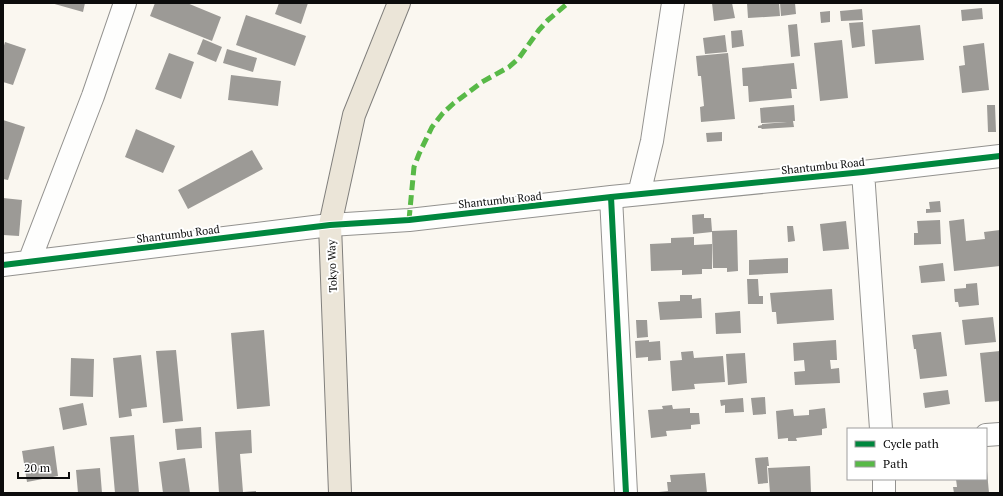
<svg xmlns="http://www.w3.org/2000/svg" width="1003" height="496" viewBox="0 0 1003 496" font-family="'PT Serif',serif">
<rect width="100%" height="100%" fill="#faf7f0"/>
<!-- building -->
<path fill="#9c9a96" d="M 51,3 L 85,3 L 83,12 Z
M 155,3 L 187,3 L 221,17 L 212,41 L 150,16 Z
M 279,3 L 308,3 L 301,24 L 275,14 Z
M 712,3 L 732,3 L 735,18 L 714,21 Z
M 747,3 L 779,3 L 780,16 L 748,18 Z
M 780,3 L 795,3 L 796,14 L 781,16 Z
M 982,8 L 983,19 L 962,21 L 961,10 Z
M 862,9 L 863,20 L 841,21 L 840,11 Z
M 830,11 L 830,22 L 821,23 L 820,12 Z
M 246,15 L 306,36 L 295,66 L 236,45 Z
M 863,22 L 865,46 L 852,48 L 849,23 Z
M 797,24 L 800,56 L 791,57 L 788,25 Z
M 920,25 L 924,60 L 875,64 L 872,30 Z
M 742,30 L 744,46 L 732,48 L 731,31 Z
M 725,35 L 727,52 L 705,54 L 703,38 Z
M 203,39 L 222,47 L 216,62 L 197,54 Z
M 842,40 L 848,98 L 820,101 L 814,43 Z
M 5,42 L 26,49 L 13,85 L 3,82 L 3,49 Z
M 984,43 L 989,90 L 962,93 L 959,66 L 965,65 L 963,46 Z
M 227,49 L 257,58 L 253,72 L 223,63 Z
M 169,53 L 194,62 L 181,99 L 155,89 Z
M 728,53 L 735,119 L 701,122 L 700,107 L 704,106 L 701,76 L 698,76 L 696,56 Z
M 794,63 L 797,89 L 791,89 L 792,98 L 749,102 L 748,86 L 743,86 L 742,68 Z
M 231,75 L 281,81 L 278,106 L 228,100 Z
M 794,105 L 795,121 L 793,121 L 794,127 L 762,129 L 761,128 L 758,128 L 758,126 L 762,125 L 762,124 L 787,122 L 761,123 L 760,108 Z
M 987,105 L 995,105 L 996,132 L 988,132 Z
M 3,120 L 25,127 L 8,180 L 3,179 Z
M 136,129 L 175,146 L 163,173 L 125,157 Z
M 722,132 L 722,141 L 707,142 L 706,133 Z
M 252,150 L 263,169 L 188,209 L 178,190 Z
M 3,198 L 22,200 L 19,236 L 3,235 Z
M 940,201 L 941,212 L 926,213 L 926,209 L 930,209 L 929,202 Z
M 704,214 L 704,218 L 711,218 L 712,231 L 737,230 L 738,271 L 727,272 L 727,268 L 713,268 L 712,232 L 693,234 L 692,215 Z
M 964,219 L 966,241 L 985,239 L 984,232 L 1000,230 L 1000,266 L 954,271 L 949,221 Z
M 940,220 L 941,244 L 914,245 L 914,233 L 918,233 L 917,221 Z
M 846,221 L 849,249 L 823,251 L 820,224 Z
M 787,226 L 793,226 L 795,241 L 788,242 Z
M 694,237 L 694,245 L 712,244 L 712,269 L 702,269 L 702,274 L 682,275 L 682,270 L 651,271 L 650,244 L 671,243 L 671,238 Z
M 788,258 L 788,273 L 749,275 L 749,260 Z
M 943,263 L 945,281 L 921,283 L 919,266 Z
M 747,279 L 758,279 L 759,296 L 763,296 L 763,304 L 748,304 Z
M 977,283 L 979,305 L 959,307 L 958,302 L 955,302 L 954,289 L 966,288 L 966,284 Z
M 832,289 L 834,320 L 777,324 L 776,312 L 772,312 L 770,293 Z
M 680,295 L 692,295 L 692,299 L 701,298 L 702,318 L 660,320 L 658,302 L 680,301 Z
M 740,311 L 741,333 L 716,334 L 715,313 Z
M 993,317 L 996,342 L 965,345 L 962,320 Z
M 636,320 L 647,320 L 648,337 L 637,338 Z
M 264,330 L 270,406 L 237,409 L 231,333 Z
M 941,332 L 947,376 L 920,379 L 916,349 L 914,349 L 912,335 Z
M 649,340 L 649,342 L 660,341 L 661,360 L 648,361 L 648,357 L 636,358 L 635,341 Z
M 836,340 L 837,360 L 830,360 L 831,369 L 839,368 L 840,383 L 795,385 L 794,372 L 805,371 L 804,360 L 794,361 L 793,343 Z
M 176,350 L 183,421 L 163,423 L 156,351 Z
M 693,351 L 694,358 L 723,356 L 725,382 L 694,384 L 695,389 L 672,391 L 670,361 L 682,360 L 681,352 Z
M 1000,351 L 1000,401 L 985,402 L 980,353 Z
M 745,353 L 747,383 L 728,385 L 726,354 Z
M 141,355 L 147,407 L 131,409 L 132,416 L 119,418 L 113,358 Z
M 71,358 L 94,359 L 93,397 L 70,396 Z
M 948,390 L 950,404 L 925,408 L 923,393 Z
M 765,397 L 766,414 L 753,415 L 751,398 Z
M 743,398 L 744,412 L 725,413 L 725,405 L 721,406 L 720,400 Z
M 83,403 L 87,425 L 63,430 L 59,408 Z
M 672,405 L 673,409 L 690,408 L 690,413 L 699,413 L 700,424 L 691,425 L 691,429 L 666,431 L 667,436 L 651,438 L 648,410 L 663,409 L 662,406 Z
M 825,408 L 827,428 L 822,429 L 822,435 L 796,438 L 797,441 L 788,441 L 788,438 L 778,439 L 776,411 L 793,409 L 794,416 L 809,415 L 809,410 Z
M 201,427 L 202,448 L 177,450 L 175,429 Z
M 251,430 L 252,453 L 240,454 L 243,492 L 256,491 L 256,493 L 219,493 L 215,432 Z
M 134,435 L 139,493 L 115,493 L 110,437 Z
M 54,446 L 58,476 L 27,482 L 22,451 Z
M 768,457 L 769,466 L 767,466 L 768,483 L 758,484 L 755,458 Z
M 185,458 L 190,493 L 163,493 L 159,462 Z
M 810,466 L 811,493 L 770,493 L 768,468 Z
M 100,468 L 102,493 L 78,493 L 76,470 Z
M 986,471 L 987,471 L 989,493 L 954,493 L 953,487 L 957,487 L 956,479 L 986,479 Z
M 705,473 L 707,493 L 659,493 L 659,492 L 668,491 L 667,482 L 671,482 L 670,475 Z"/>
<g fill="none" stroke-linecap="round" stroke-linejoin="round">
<defs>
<path id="minor" d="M 863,172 L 881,429
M 639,194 L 652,141 L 673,3
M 611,197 L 626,493
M 29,262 L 93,96 L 125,3
M 3,265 L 330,225 L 409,220 L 611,197 L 863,172 L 1000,156
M 986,435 L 1000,434
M 884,479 L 884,493"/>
<path id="major" d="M 340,493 L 330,225 L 354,115 L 399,3"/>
</defs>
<!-- minor casing -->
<use href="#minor" stroke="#93928f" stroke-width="24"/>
<!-- major casing -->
<use href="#major" stroke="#807f7c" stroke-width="24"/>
<!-- minor -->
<use href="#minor" stroke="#fefefd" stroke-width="22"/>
<!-- major -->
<use href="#major" stroke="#ebe5d8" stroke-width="22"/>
<!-- quiet -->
<path stroke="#58b947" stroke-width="5" stroke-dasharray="10 5" stroke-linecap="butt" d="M 409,220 L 414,167 L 419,154 L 432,127 L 443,113 L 454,103 L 482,82 L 509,67 L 519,58 L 539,30 L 548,20 L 568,3"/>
<defs>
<path id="cycleway" d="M 611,197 L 626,493
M 3,265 L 330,225 L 409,220 L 611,197 L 863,172 L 1000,156"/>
</defs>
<!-- cycleway casing -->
<use href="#cycleway" stroke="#fff" stroke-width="8"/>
<!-- cycleway -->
<use href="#cycleway" stroke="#00873e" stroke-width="6"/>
</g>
<g text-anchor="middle" stroke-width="4" stroke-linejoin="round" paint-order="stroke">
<!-- street labels -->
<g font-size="11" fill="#0c0c0c" stroke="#fff">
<text transform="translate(823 166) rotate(-6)" y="4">Shantumbu Road</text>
<text transform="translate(500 200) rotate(-6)" y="4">Shantumbu Road</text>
<text transform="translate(178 234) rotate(-7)" y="4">Shantumbu Road</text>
<text transform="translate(332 266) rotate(-92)" y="4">Tokyo Way</text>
</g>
</g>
<!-- border -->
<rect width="1003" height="496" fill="none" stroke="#0c0c0c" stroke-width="8"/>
<!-- legend -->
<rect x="847" y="428" width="140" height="52" fill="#ffffff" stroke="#9e9e9e"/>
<rect x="855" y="441" width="20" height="6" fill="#00873e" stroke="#9e9e9e"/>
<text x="883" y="448" font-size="12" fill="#0c0c0c">Cycle path</text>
<rect x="855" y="461" width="20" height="6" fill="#58b947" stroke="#9e9e9e"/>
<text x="883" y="468" font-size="12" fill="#0c0c0c">Path</text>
<!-- scale -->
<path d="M18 472v6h51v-6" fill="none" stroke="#0c0c0c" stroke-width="2"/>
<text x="24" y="472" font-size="12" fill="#0c0c0c" stroke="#ffffff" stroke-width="3" paint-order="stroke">20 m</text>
</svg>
